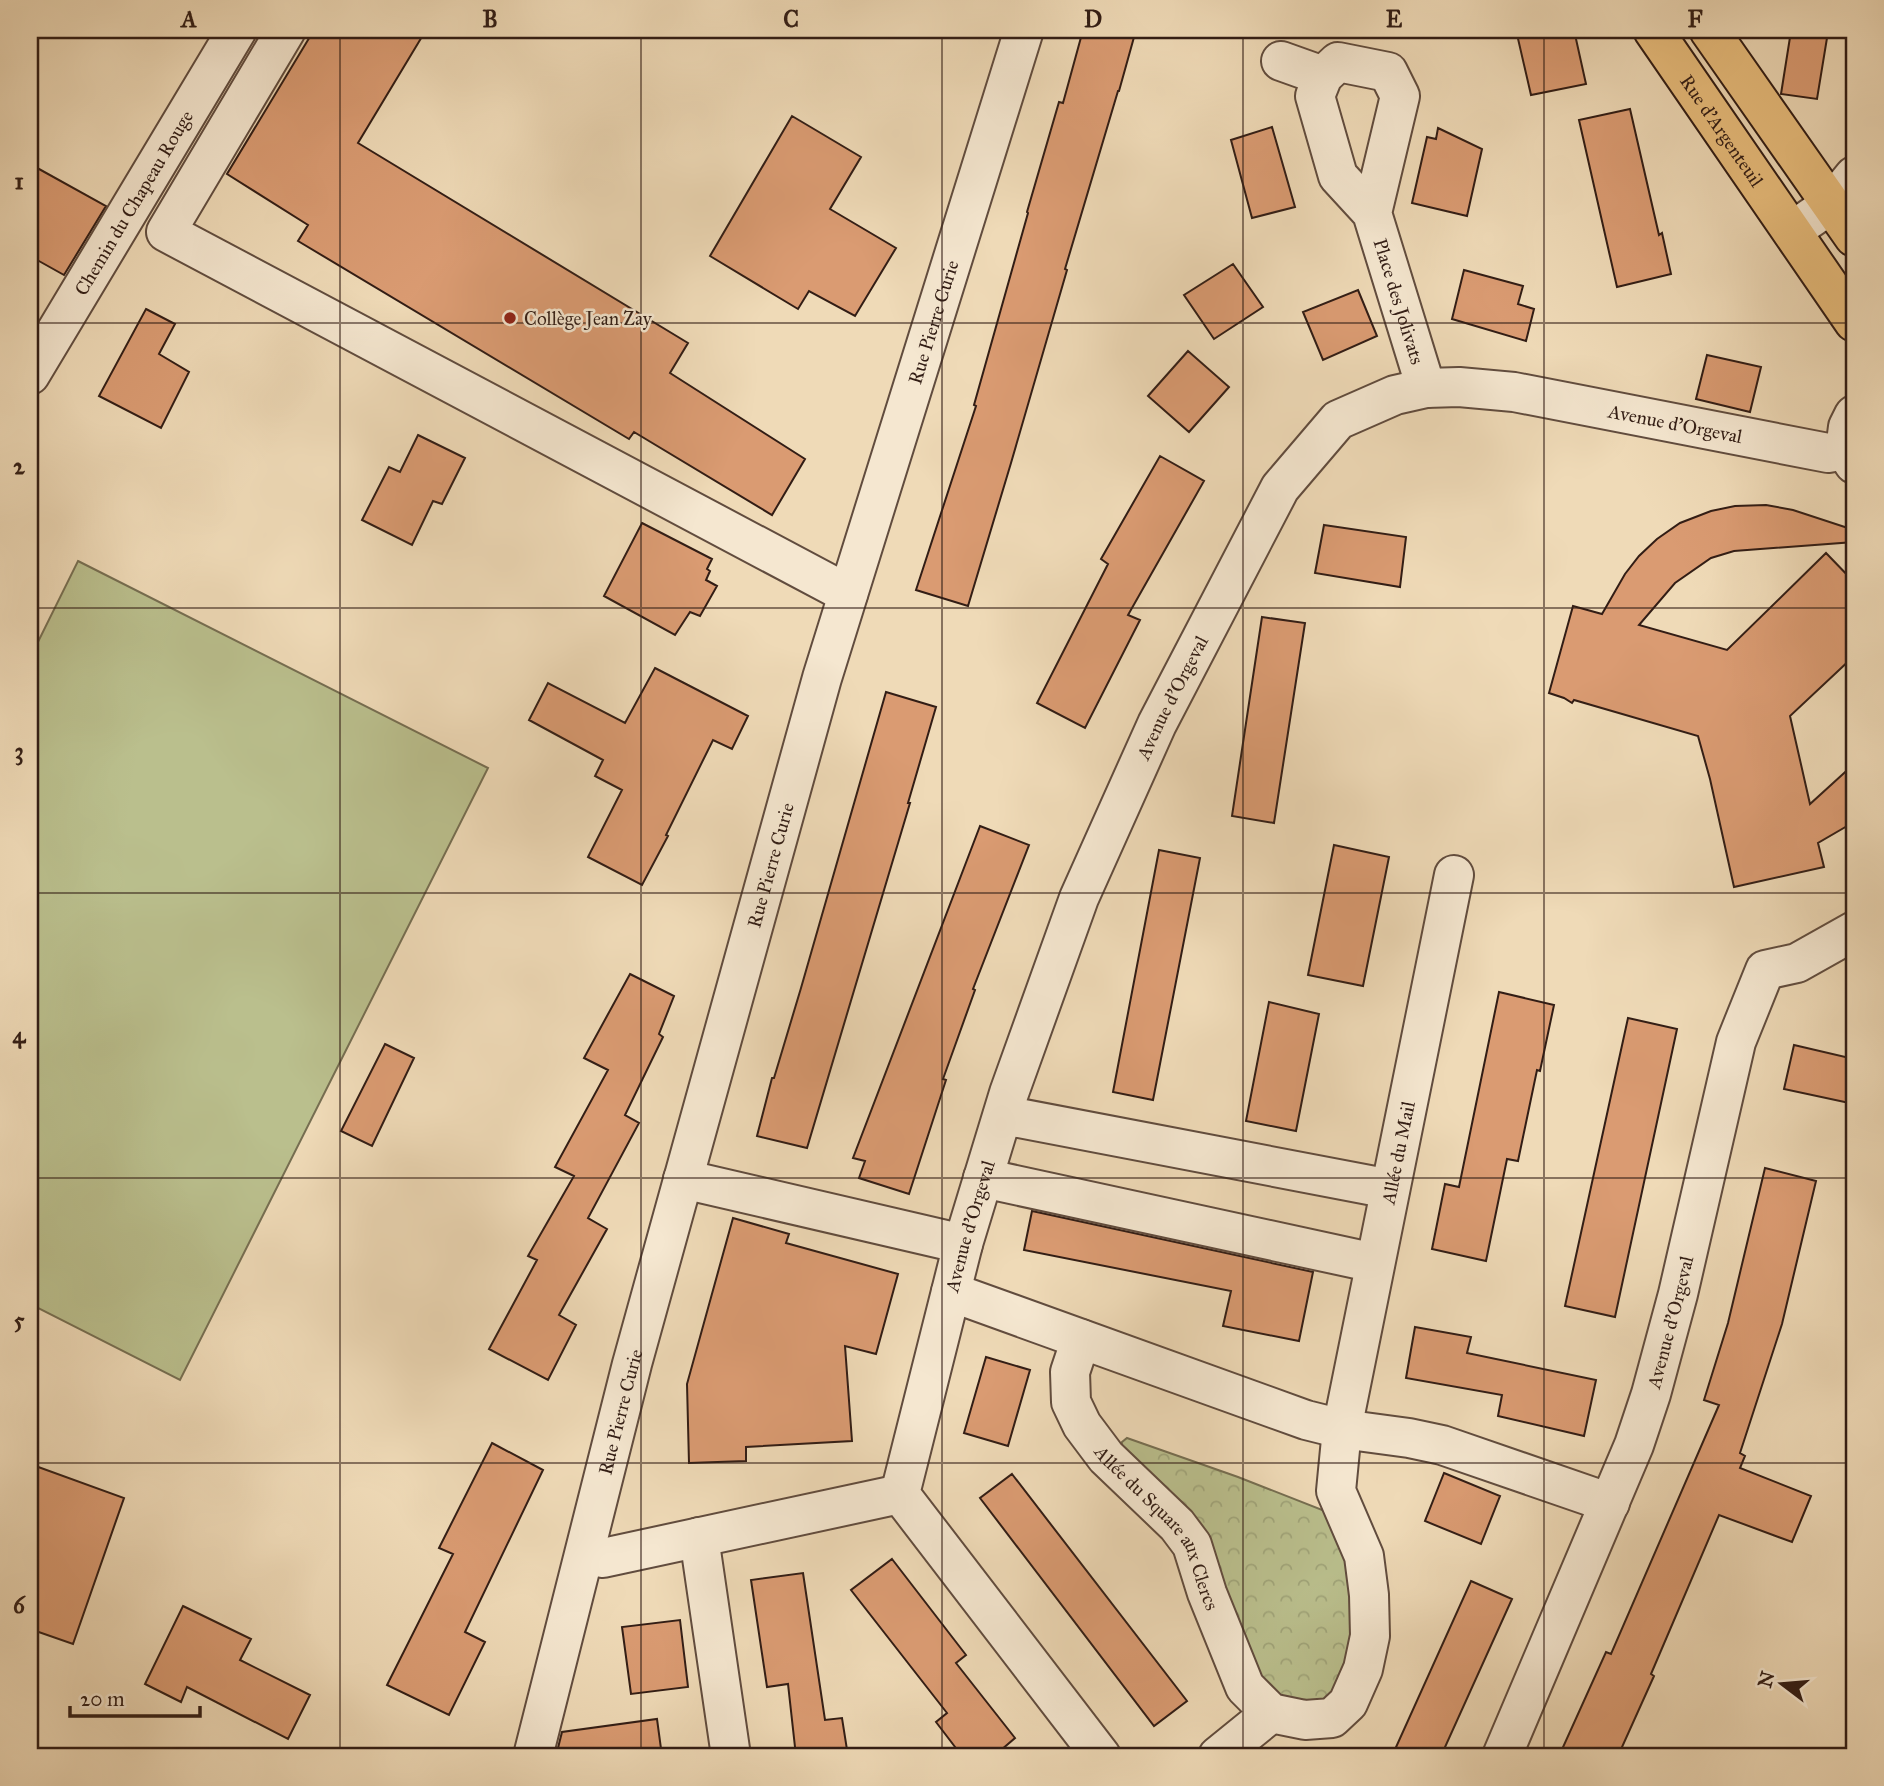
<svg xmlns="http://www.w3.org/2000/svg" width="1884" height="1786" viewBox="0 0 1884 1786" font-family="'IM FELL Great Primer',serif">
<defs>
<pattern id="forest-crowns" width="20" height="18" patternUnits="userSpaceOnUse" patternTransform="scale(1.75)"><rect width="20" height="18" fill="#babf8d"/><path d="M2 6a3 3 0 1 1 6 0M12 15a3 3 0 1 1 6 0" fill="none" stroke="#a0a479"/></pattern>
</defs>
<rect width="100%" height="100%" fill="#efdab7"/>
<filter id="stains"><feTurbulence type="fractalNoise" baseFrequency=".00286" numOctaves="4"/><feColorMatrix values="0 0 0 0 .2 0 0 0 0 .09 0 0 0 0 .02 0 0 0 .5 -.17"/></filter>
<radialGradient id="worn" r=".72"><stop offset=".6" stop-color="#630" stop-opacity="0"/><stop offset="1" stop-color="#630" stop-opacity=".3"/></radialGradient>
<!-- forest -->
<path fill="url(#forest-crowns)" stroke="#766e51" stroke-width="2" d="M 1127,1438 L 1238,1477 L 1335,1515 L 1360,1599 L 1335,1704 L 1289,1700 L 1261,1685 L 1121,1450 L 1122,1442 Z"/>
<!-- pitch -->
<path fill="#babf8d" stroke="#766e51" stroke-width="2" d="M 78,561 L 488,768 L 180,1380 L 30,1304 L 30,658 Z"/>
<!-- building -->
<path fill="#da9b72" stroke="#321d15" stroke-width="2" d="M 314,30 L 426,30 L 358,143 L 688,343 L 670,373 L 805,459 L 772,515 L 634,432 L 629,439 L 298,241 L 308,225 L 227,174 Z
M 1083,30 L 1136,30 L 1119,91 L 1118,91 L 1065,269 L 1067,270 L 1011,463 L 968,606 L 916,590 L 976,406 L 974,405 L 1028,213 L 1027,212 L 1059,102 L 1063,103 Z
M 1516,30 L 1574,30 L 1586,84 L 1531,95 Z
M 1791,31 L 1827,38 L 1817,99 L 1781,94 Z
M 1630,109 L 1659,235 L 1662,233 L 1671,274 L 1617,287 L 1579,120 Z
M 792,116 L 861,157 L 830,209 L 896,248 L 855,316 L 809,291 L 798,309 L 710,256 Z
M 1272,127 L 1295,207 L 1252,218 L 1231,140 Z
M 1438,128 L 1482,149 L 1467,216 L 1412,203 L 1427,137 L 1436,139 Z
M 30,164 L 106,206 L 64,275 L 30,256 Z
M 1233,264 L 1263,307 L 1214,339 L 1184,295 Z
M 1464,270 L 1523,286 L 1518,304 L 1534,309 L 1526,341 L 1452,319 Z
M 1358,290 L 1377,336 L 1323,360 L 1303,312 Z
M 146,309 L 175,324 L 159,354 L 189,372 L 161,428 L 99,396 Z
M 1188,351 L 1229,387 L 1189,432 L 1148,396 Z
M 1707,355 L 1761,367 L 1750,412 L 1696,399 Z
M 418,435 L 465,458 L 442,504 L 433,501 L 412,545 L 362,520 L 389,467 L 400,472 Z
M 1160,456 L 1204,481 L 1128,615 L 1140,620 L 1085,728 L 1037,703 L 1108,564 L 1101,559 Z
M 1766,505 L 1793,510 L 1854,530 L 1854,542 L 1734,551 L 1711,558 L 1675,583 L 1639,625 L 1727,650 L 1826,553 L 1854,582 L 1854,656 L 1790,716 L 1810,804 L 1854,764 L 1854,822 L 1818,843 L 1824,867 L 1734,887 L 1710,779 L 1698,736 L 1574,700 L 1572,703 L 1564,698 L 1549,693 L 1573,606 L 1602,614 L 1625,574 L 1639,556 L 1657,539 L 1680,523 L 1711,511 L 1735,506 Z
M 642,523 L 712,559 L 707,569 L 710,571 L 706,580 L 717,586 L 700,616 L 690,612 L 675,635 L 604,596 Z
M 1324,525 L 1406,537 L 1400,587 L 1315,573 Z
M 1262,617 L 1305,623 L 1274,823 L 1232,816 Z
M 655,668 L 748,716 L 732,749 L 713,740 L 666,835 L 668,836 L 642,885 L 588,857 L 622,790 L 595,776 L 603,760 L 529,720 L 548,683 L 625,723 Z
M 886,692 L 936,707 L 908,803 L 910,803 L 807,1148 L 757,1136 L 772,1078 L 774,1078 L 801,988 Z
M 980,826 L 1029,845 L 973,989 L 975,990 L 943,1079 L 946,1080 L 909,1194 L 859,1178 L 865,1161 L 853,1158 Z
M 1334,845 L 1389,857 L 1363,986 L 1308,975 Z
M 1159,850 L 1200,858 L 1153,1100 L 1113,1092 Z
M 630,974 L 674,996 L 659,1034 L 663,1037 L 625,1115 L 639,1123 L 588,1218 L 607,1229 L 559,1315 L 576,1325 L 548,1380 L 489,1349 L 537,1260 L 528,1256 L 574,1176 L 555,1167 L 608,1070 L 584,1058 Z
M 1499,992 L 1554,1005 L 1540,1071 L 1537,1070 L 1518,1161 L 1507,1159 L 1486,1261 L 1432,1249 L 1445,1184 L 1459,1187 Z
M 1269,1002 L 1319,1014 L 1296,1131 L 1246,1121 Z
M 1628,1018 L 1677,1029 L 1615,1317 L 1565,1306 Z
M 385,1044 L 414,1058 L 372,1146 L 341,1131 Z
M 1794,1045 L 1854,1059 L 1854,1104 L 1784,1089 Z
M 1765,1168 L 1816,1181 L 1782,1324 L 1740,1453 L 1745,1456 L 1740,1468 L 1811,1496 L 1792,1542 L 1719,1515 L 1651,1674 L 1654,1676 L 1618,1756 L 1559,1756 L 1606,1652 L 1611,1654 L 1719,1405 L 1704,1400 L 1728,1323 Z
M 1032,1211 L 1313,1272 L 1299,1341 L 1223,1326 L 1231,1291 L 1024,1250 Z
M 733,1218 L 789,1234 L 786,1243 L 898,1274 L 876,1354 L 845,1346 L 852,1441 L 746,1447 L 746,1461 L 689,1463 L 687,1384 Z
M 1415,1327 L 1471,1337 L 1467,1353 L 1596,1380 L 1584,1436 L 1498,1416 L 1502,1395 L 1406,1378 Z
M 986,1357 L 1030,1370 L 1008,1446 L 964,1433 Z
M 492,1443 L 543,1470 L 465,1632 L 485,1642 L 449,1715 L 387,1685 L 453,1554 L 439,1548 Z
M 30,1464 L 124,1498 L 73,1644 L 30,1629 Z
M 1444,1473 L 1500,1496 L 1481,1544 L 1425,1521 Z
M 1012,1474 L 1187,1701 L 1154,1726 L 980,1498 Z
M 892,1559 L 966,1655 L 956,1663 L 1015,1738 L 994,1756 L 962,1756 L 936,1722 L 947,1713 L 851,1590 Z
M 803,1573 L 825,1720 L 842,1718 L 848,1756 L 796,1756 L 788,1684 L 767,1687 L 751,1580 Z
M 1471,1581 L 1512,1599 L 1441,1756 L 1392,1756 Z
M 183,1606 L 251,1639 L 240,1660 L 310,1695 L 288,1739 L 187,1687 L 181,1702 L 145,1684 Z
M 680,1620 L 688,1687 L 631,1694 L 622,1627 Z
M 657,1719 L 662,1756 L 556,1756 L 562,1732 Z"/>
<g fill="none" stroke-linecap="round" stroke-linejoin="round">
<defs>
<g id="minor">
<path d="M 286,30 L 166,232 L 848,594"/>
<path d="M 1281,61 L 1323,76"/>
<path id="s1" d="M 1372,213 L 1338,176 L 1315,96 L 1323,76 L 1338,62 L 1388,72 L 1400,96 L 1372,213 L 1426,388"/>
<path d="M 1792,231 L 1831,204 L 1854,176"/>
<path id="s2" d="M 30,375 L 237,30"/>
<path d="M 1854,415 L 1848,427 L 1845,450 L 1854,464"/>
<path d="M 1003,1115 L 1390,1189"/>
<path d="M 983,1178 L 1375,1263"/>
<path d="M 683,1179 L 963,1244"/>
<path d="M 951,1292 L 1306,1420 L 1342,1429 L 1409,1438 L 1442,1445 L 1610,1503"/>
<path id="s3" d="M 1081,1339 L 1070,1372 L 1071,1402 L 1082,1425 L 1106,1457 L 1177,1525 L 1192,1545 L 1207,1593 L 1245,1687 L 1271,1713 L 1305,1720 L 1332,1718 L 1348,1703 L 1363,1669 L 1370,1636 L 1369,1595 L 1364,1556 L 1336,1491 L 1342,1429 L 1454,875"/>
<path d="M 699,1537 L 731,1756"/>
<path d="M 585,1555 L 603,1558 L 900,1494"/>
<path id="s4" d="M 533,1756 L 632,1364 L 822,678 L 1024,30"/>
<path id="s5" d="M 1101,1756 L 900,1494 L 963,1244 L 1009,1093 L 1079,898 L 1157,724 L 1280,488 L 1338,420 L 1395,395 L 1426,388 L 1459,387 L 1514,392 L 1828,453 L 1845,450"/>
<path d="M 1218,1756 L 1271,1713"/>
<path id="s6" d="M 1502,1756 L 1634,1445 L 1651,1394 L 1678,1294 L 1736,1042 L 1765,970 L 1797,963 L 1854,931"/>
</g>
<g id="major">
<path id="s7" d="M 1653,30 L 1854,322"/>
<path d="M 1709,30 L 1854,237"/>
</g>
</defs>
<!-- minor casing -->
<use href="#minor" stroke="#614c3e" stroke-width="42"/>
<!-- major casing -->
<use href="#major" stroke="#321d15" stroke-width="42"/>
<!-- minor -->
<use href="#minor" stroke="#f5e7d0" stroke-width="38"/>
<!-- major -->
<use href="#major" stroke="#e8bd7c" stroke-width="38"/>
</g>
<!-- grid -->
<path fill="none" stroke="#321d15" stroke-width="2" stroke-opacity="0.55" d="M 340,30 L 340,1756M 641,30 L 641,1756M 942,30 L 942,1756M 1243,30 L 1243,1756M 1544,30 L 1544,1756M 30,323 L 1854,323M 30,608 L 1854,608M 30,893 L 1854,893M 30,1178 L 1854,1178M 30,1463 L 1854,1463"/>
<!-- markers -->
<circle fill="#8f2418" stroke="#f5e7d0" stroke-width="2.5" cx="510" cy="318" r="7"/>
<g text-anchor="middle" stroke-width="5" stroke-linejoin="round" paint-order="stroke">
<!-- street labels -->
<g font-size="19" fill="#321d15" stroke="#f5e7d0">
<text dy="7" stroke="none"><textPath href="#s7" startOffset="122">Rue d'Argenteuil</textPath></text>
<text dy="7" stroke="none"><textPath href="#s2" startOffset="201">Chemin du Chapeau Rouge</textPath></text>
<text dy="7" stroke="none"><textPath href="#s1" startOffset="466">Place des Jolivats</textPath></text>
<text dy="7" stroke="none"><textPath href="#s4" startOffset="1489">Rue Pierre Curie</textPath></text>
<text dy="7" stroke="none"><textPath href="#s5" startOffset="1846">Avenue d'Orgeval</textPath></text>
<text dy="7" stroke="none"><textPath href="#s5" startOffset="1174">Avenue d'Orgeval</textPath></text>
<text dy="7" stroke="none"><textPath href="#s4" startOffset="922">Rue Pierre Curie</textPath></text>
<text dy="7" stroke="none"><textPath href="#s3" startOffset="1092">Allée du Mail</textPath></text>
<text dy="7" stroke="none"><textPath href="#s5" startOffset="607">Avenue d'Orgeval</textPath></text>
<text dy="7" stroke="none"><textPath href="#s6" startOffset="466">Avenue d'Orgeval</textPath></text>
<text dy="7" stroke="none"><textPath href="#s4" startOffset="355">Rue Pierre Curie</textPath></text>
<text dy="7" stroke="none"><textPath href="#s3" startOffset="220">Allée du Square aux Clercs</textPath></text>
</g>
<!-- poi labels -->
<g font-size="19" fill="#321d15" stroke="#f5e7d0" text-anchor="start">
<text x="524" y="325">Collège Jean Zay</text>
</g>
</g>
<!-- margin -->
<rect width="1884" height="1786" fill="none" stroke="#efdab7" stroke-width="77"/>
<!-- north arrow -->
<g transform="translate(1782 1684) rotate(286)" stroke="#f5e7d0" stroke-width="5" paint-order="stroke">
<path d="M0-5L12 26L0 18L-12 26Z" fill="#321d15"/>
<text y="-10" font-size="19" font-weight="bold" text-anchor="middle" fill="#321d15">N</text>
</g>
<!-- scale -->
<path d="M70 1706v10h130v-10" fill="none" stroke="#321d15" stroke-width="3.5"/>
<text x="80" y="1706" font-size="21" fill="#321d15" stroke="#f5e7d0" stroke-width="5" paint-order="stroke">20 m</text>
<rect x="38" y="38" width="1808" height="1710" fill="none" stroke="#321d15" stroke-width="2.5"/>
<g font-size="23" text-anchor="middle" font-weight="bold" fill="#321d15">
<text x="189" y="27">A</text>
<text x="490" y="27">B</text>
<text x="791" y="27">C</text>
<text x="1093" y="27">D</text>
<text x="1394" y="27">E</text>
<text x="1695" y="27">F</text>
<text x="19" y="189">1</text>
<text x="19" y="474">2</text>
<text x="19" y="759">3</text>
<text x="19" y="1043">4</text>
<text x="19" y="1328">5</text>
<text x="19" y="1613">6</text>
</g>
<rect width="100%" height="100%" filter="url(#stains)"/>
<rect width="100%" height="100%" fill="url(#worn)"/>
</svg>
